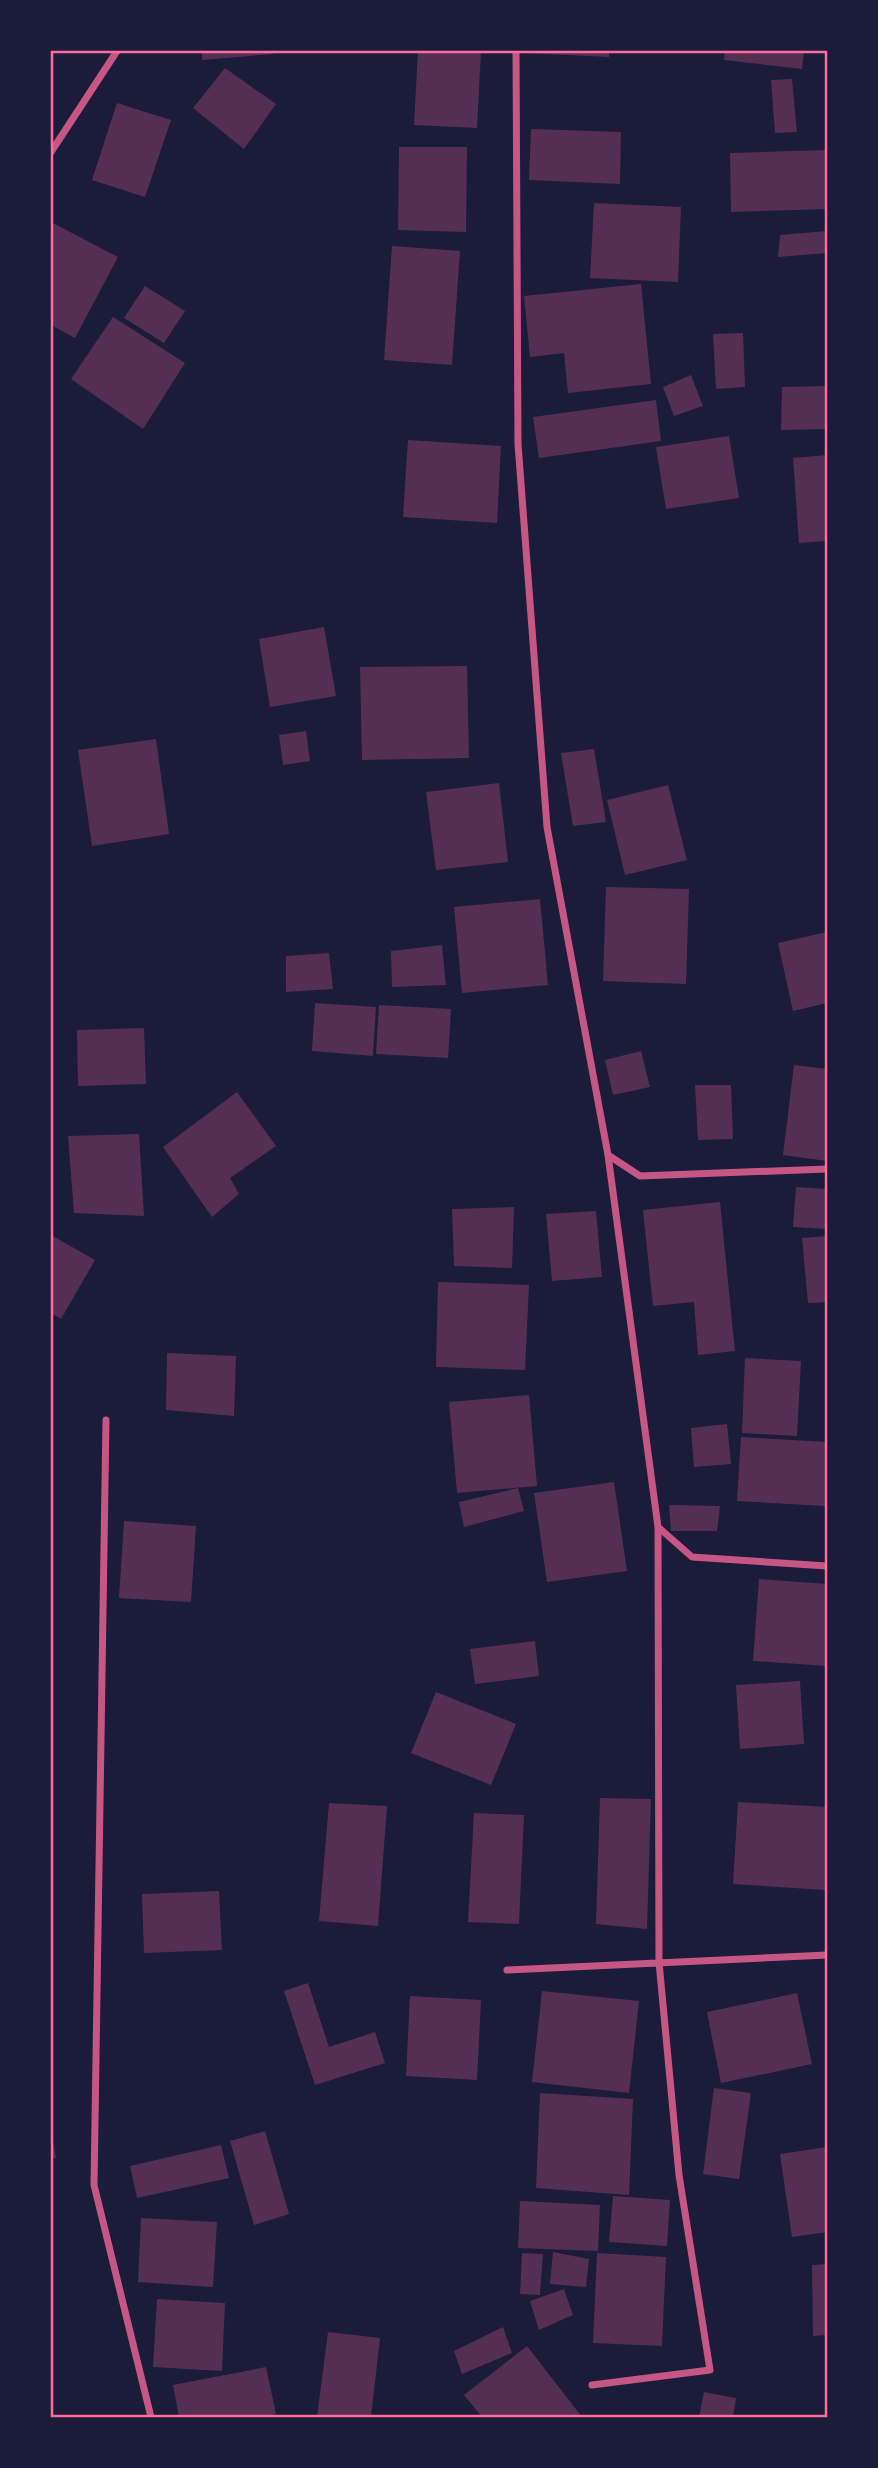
<svg xmlns="http://www.w3.org/2000/svg" width="878" height="2468" viewBox="0 0 878 2468" font-family="Rubik,sans-serif">
<rect width="100%" height="100%" fill="#1b1b3a"/>
<!-- building -->
<path fill="#542f53" d="M 202,51 L 273,51 L 273,54 L 202,60 Z
M 418,51 L 481,51 L 477,128 L 414,125 Z
M 526,51 L 609,51 L 609,57 L 526,53 Z
M 725,51 L 804,51 L 802,69 L 724,60 Z
M 225,68 L 276,104 L 244,149 L 193,108 Z
M 792,79 L 797,132 L 775,133 L 771,80 Z
M 117,103 L 171,120 L 145,197 L 92,180 Z
M 531,129 L 621,132 L 620,184 L 529,180 Z
M 399,147 L 467,147 L 466,232 L 398,230 Z
M 827,150 L 827,209 L 731,212 L 730,153 Z
M 594,203 L 681,207 L 678,282 L 590,278 Z
M 51,222 L 118,257 L 75,338 L 51,325 Z
M 827,231 L 827,253 L 778,257 L 780,235 Z
M 392,246 L 460,251 L 452,365 L 384,360 Z
M 641,284 L 651,384 L 568,393 L 564,353 L 530,357 L 524,296 Z
M 145,286 L 185,311 L 164,343 L 124,318 Z
M 113,317 L 185,363 L 143,429 L 71,379 Z
M 743,333 L 745,387 L 716,389 L 713,334 Z
M 691,375 L 703,406 L 674,416 L 663,387 Z
M 827,386 L 827,429 L 781,430 L 782,387 Z
M 656,400 L 661,441 L 539,458 L 533,417 Z
M 729,436 L 739,498 L 666,509 L 656,447 Z
M 408,440 L 501,446 L 497,523 L 403,517 Z
M 827,455 L 827,541 L 799,543 L 793,458 Z
M 324,627 L 336,696 L 270,707 L 259,639 Z
M 467,666 L 469,758 L 362,760 L 360,667 Z
M 306,731 L 310,761 L 283,765 L 279,735 Z
M 156,739 L 169,834 L 92,846 L 78,750 Z
M 594,749 L 606,822 L 573,826 L 561,753 Z
M 499,783 L 508,862 L 436,870 L 426,792 Z
M 668,785 L 687,860 L 625,875 L 607,800 Z
M 606,887 L 689,889 L 686,984 L 603,981 Z
M 540,899 L 548,985 L 462,993 L 454,907 Z
M 827,932 L 827,1003 L 793,1011 L 778,943 Z
M 442,945 L 446,985 L 392,987 L 391,951 Z
M 329,953 L 333,989 L 286,992 L 286,956 Z
M 315,1003 L 376,1007 L 373,1056 L 312,1051 Z
M 379,1005 L 451,1009 L 448,1058 L 376,1054 Z
M 144,1028 L 146,1084 L 78,1086 L 77,1030 Z
M 641,1051 L 650,1087 L 613,1095 L 605,1060 Z
M 794,1065 L 827,1069 L 827,1161 L 783,1155 Z
M 695,1085 L 731,1085 L 733,1139 L 698,1140 Z
M 237,1092 L 276,1146 L 230,1178 L 239,1194 L 212,1217 L 163,1147 Z
M 139,1134 L 144,1216 L 74,1213 L 68,1136 Z
M 796,1187 L 827,1189 L 827,1229 L 793,1227 Z
M 720,1202 L 735,1351 L 698,1355 L 694,1302 L 653,1306 L 643,1210 Z
M 514,1207 L 512,1268 L 454,1266 L 452,1209 Z
M 596,1211 L 602,1277 L 552,1281 L 546,1214 Z
M 51,1235 L 95,1260 L 61,1319 L 51,1313 Z
M 827,1236 L 827,1302 L 808,1303 L 802,1238 Z
M 438,1282 L 529,1285 L 525,1370 L 436,1367 Z
M 167,1353 L 236,1356 L 234,1416 L 166,1410 Z
M 745,1358 L 801,1361 L 797,1436 L 742,1433 Z
M 529,1395 L 537,1486 L 457,1493 L 449,1402 Z
M 727,1424 L 731,1464 L 694,1467 L 691,1428 Z
M 741,1437 L 827,1442 L 825,1506 L 737,1501 Z
M 614,1482 L 627,1571 L 547,1582 L 534,1493 Z
M 518,1488 L 524,1511 L 464,1527 L 459,1502 Z
M 669,1505 L 720,1506 L 717,1531 L 671,1531 Z
M 124,1521 L 196,1526 L 191,1602 L 119,1598 Z
M 759,1579 L 827,1584 L 827,1666 L 753,1661 Z
M 535,1641 L 539,1676 L 475,1684 L 470,1649 Z
M 800,1681 L 804,1744 L 740,1749 L 736,1685 Z
M 436,1692 L 516,1724 L 491,1785 L 411,1753 Z
M 600,1798 L 651,1799 L 647,1929 L 596,1924 Z
M 738,1802 L 827,1807 L 825,1890 L 733,1884 Z
M 329,1803 L 387,1806 L 378,1926 L 319,1921 Z
M 474,1813 L 524,1815 L 519,1924 L 468,1922 Z
M 219,1891 L 222,1950 L 144,1953 L 142,1894 Z
M 308,1983 L 329,2047 L 375,2032 L 385,2063 L 315,2085 L 284,1991 Z
M 542,1991 L 639,2001 L 629,2093 L 532,2082 Z
M 797,1993 L 812,2064 L 721,2083 L 707,2012 Z
M 410,1996 L 481,2000 L 477,2080 L 406,2076 Z
M 714,2088 L 751,2093 L 739,2179 L 703,2174 Z
M 540,2093 L 633,2099 L 629,2195 L 536,2188 Z
M 51,2129 L 56,2158 L 51,2159 Z
M 265,2131 L 289,2214 L 254,2225 L 230,2141 Z
M 221,2145 L 229,2178 L 137,2198 L 130,2166 Z
M 827,2147 L 827,2232 L 792,2237 L 780,2154 Z
M 613,2196 L 670,2200 L 667,2246 L 609,2242 Z
M 520,2201 L 600,2205 L 598,2251 L 518,2248 Z
M 141,2218 L 217,2222 L 213,2287 L 138,2282 Z
M 553,2252 L 589,2259 L 586,2287 L 550,2284 Z
M 522,2253 L 543,2254 L 540,2295 L 520,2294 Z
M 597,2253 L 666,2257 L 662,2346 L 593,2343 Z
M 827,2264 L 827,2335 L 813,2336 L 812,2265 Z
M 564,2289 L 573,2315 L 539,2330 L 530,2301 Z
M 157,2299 L 225,2303 L 222,2371 L 153,2367 Z
M 503,2327 L 512,2353 L 462,2374 L 454,2351 Z
M 328,2332 L 380,2338 L 371,2417 L 317,2417 Z
M 527,2346 L 582,2417 L 482,2417 L 464,2395 Z
M 266,2367 L 276,2414 L 260,2417 L 179,2417 L 173,2385 Z
M 704,2392 L 736,2398 L 733,2417 L 699,2417 Z"/>
<g fill="none" stroke-linecap="round" stroke-linejoin="round">
<!-- minor -->
<path stroke="#c65784" stroke-width="7" d="M 516,51 L 518,444 L 547,827 L 608,1155 L 658,1527 L 692,1557 L 827,1566
M 51,152 L 117,51
M 608,1155 L 640,1176 L 827,1169
M 106,1420 L 94,2185 L 151,2417
M 507,1970 L 827,1955
M 592,2385 L 710,2370 L 679,2175 L 659,1962 L 658,1527"/>
</g>
<!-- border -->
<rect width="878" height="2468" fill="none" stroke="#1b1b3a" stroke-width="105"/>
<rect x="52" y="52" width="774" height="2364" fill="none" stroke="#ff6b9d" stroke-width="2.5"/>
</svg>
